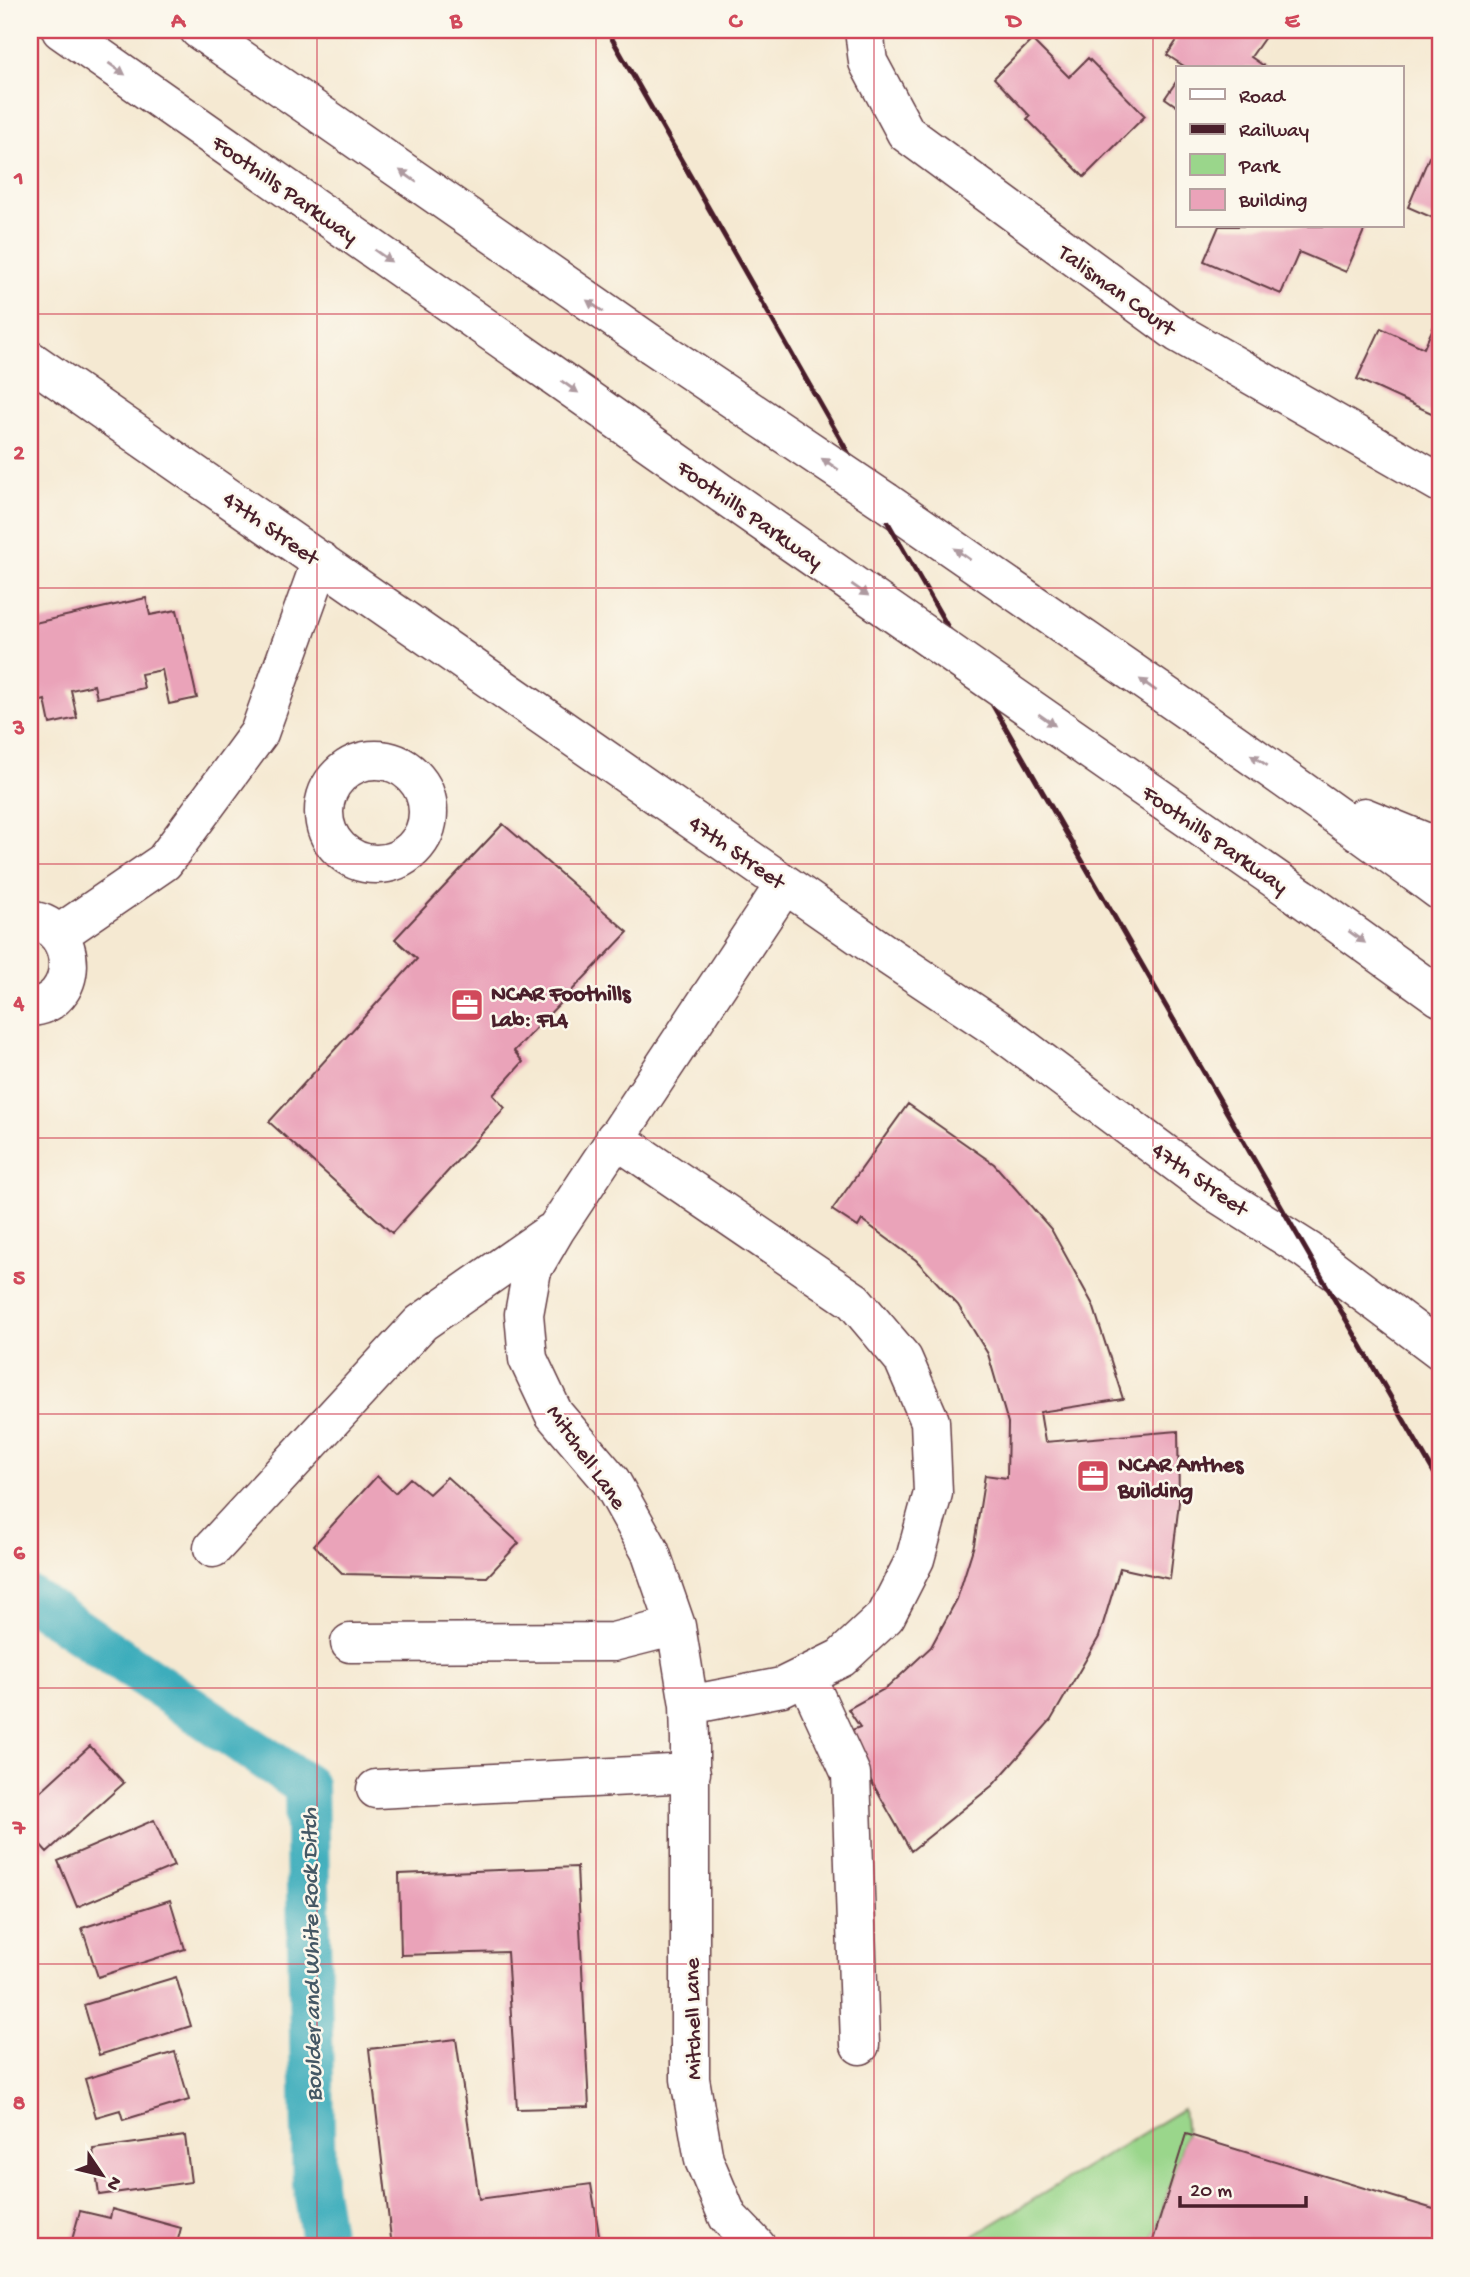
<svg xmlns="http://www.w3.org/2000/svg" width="1470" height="2277" viewBox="0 0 1470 2277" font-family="'Gochi Hand',sans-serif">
<rect width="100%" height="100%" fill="#fbf7ec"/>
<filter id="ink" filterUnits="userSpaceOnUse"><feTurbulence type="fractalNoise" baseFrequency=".0143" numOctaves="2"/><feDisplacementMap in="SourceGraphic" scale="14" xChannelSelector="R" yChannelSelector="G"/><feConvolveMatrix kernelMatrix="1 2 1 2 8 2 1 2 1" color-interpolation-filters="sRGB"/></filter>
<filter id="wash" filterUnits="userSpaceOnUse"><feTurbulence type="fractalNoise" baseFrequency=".00686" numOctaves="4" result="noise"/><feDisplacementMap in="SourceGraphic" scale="28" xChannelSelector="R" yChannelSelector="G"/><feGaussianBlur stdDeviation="1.57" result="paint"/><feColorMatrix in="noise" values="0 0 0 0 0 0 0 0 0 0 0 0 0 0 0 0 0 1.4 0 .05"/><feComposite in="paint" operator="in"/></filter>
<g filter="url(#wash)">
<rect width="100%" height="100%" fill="#f5e9d2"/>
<!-- green -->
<path fill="#9ad68b" stroke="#727a5b" stroke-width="2" d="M 1183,2109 L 1186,2134 L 1151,2247 L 955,2247 Z"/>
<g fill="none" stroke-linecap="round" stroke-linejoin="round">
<!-- canal -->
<path stroke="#3eadbc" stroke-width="44" d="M 30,1598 L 306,1786 L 314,2184 L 324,2247"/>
</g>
<g id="blocks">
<!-- building -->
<path fill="#eaa3b9" d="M 1184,30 L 1270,30 L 1251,57 L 1264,66 L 1262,68 L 1187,68 L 1167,55 Z
M 1032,40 L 1069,77 L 1088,58 L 1145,116 L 1084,177 L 1027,119 L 1030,116 L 994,78 Z
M 1178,79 L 1178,107 L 1165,98 Z
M 1429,157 L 1440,162 L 1440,221 L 1408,207 Z
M 1219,226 L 1366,226 L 1346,272 L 1299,252 L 1281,294 L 1204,261 Z
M 1437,319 L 1440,321 L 1440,417 L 1357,379 L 1381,328 L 1424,348 Z
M 146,598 L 150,615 L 177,610 L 197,698 L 169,704 L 162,670 L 141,674 L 144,688 L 97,698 L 94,685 L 71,690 L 77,718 L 50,724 L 45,700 L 30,704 L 30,624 Z
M 503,824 L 628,932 L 514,1051 L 523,1062 L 493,1095 L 505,1108 L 392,1233 L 269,1122 L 417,959 L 395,939 Z
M 908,1104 L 994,1164 L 1051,1229 L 1093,1305 L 1123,1399 L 1040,1412 L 1045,1442 L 1178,1431 L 1179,1502 L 1170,1579 L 1120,1568 L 1099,1637 L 1051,1720 L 993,1785 L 911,1851 L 844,1733 L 860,1727 L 848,1709 L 888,1687 L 931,1647 L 957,1599 L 974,1545 L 985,1475 L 1007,1478 L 1008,1423 L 988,1354 L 958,1305 L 916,1260 L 862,1220 L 858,1227 L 832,1210 Z
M 377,1476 L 395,1493 L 410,1478 L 429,1494 L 447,1477 L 519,1543 L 487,1577 L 343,1574 L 314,1545 Z
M 90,1746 L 124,1783 L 47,1852 L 30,1833 L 30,1801 Z
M 154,1820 L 174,1866 L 77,1907 L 58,1861 Z
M 577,1867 L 589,2107 L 517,2109 L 507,1952 L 401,1955 L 399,1874 Z
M 170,1900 L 185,1949 L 98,1977 L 82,1928 Z
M 176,1977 L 191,2026 L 99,2055 L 84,2005 Z
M 456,2039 L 479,2199 L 591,2184 L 601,2247 L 392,2247 L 369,2049 Z
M 175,2052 L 189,2100 L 123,2120 L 120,2110 L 96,2117 L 85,2079 Z
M 1186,2134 L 1440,2211 L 1431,2247 L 1151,2247 Z
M 185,2136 L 191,2182 L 99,2195 L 93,2149 Z
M 112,2209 L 181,2228 L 176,2247 L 70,2247 L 80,2211 L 110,2218 Z"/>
</g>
</g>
<g filter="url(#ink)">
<use href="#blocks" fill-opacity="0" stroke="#643d44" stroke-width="2"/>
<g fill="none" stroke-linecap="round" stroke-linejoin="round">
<defs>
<path id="minor" d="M 864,30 L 868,62 L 906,133 L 1178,333 L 1440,483
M 30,360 L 890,957 L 998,1029 L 1220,1195 L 1307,1250 L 1440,1350
M324 812a52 52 0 1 1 104 0a52 52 0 1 1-104 0Z
M 30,920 C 82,927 79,1005 30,1007
M 59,934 L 164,862 L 259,733 L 321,561
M 615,1138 L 854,1301 L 903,1359 L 930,1421 L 933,1493 L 915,1559 L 886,1616 L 841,1658 L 782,1687 L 689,1705
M 213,1548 L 421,1323 L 550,1233
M 350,1643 L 613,1642 L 676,1626
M 806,1676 L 851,1774 L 860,2045
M 376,1789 L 691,1773
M 757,2247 L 728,2217 L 704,2160 L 690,2079 L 690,1740 L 689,1705 L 676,1626 L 650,1551 L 611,1481 L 554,1414 L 528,1359 L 524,1314 L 532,1270 L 556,1229 L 785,884"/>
<path id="highway" d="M 61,30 L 724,495
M 199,30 L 651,344
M 886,502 C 1071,631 1259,757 1440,891
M 1364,817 L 1440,848
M 1301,897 L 1440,997"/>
</defs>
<!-- minor casing -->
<use href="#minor" stroke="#643d44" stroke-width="41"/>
<!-- highway casing -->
<use href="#highway" stroke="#643d44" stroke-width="41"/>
<!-- minor -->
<use href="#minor" stroke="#fff" stroke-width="38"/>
<!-- highway -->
<use href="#highway" stroke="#fff" stroke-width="38"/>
<!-- rail -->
<path stroke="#4a1f2b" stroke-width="5" d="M 607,30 L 911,563 L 1440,1483"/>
<defs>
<path id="highway-bridge" d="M 651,344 L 886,502
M 724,495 L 1301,897"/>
</defs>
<!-- highway-bridge casing -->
<use href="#highway-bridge" stroke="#643d44" stroke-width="41" stroke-linecap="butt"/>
<!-- highway-bridge -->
<use href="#highway-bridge" stroke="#fff" stroke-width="38"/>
</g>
<!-- one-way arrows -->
<defs><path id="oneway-solid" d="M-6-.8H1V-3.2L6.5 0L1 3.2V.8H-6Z" transform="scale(1.75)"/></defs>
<g fill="#ae9aa0">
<use href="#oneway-solid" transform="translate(117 69) rotate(35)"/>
<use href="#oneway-solid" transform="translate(408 176) rotate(-145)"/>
<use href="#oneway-solid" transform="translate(383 256) rotate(35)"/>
<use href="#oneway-solid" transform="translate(595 306) rotate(-145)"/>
<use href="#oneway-solid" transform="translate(570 387) rotate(35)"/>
<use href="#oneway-solid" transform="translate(830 464) rotate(-146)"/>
<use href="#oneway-solid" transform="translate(962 554) rotate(-145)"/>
<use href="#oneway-solid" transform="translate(860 590) rotate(35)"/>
<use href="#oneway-solid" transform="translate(1148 685) rotate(-145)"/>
<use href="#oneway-solid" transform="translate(1047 720) rotate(35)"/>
<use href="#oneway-solid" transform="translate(1259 760) rotate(-146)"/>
<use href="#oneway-solid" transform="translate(1357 937) rotate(36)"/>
</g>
</g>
<!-- grid -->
<path fill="none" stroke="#d1495b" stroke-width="2" stroke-opacity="0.55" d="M 317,30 L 317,2247M 596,30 L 596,2247M 874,30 L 874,2247M 1153,30 L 1153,2247M 30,314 L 1440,314M 30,588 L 1440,588M 30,864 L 1440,864M 30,1138 L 1440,1138M 30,1414 L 1440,1414M 30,1688 L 1440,1688M 30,1964 L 1440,1964"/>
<!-- icons -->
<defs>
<symbol id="office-square" viewBox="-11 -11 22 22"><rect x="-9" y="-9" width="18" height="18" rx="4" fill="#d1495b" stroke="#fbf7ec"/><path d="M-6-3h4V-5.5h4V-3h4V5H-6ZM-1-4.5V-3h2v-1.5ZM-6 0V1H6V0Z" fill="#fff"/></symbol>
</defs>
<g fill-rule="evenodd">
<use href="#office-square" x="448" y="986" width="38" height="38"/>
<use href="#office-square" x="1074" y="1457" width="38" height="38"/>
</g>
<g text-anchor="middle" stroke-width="5" stroke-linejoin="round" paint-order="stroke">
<!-- street labels -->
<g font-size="23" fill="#4a1f2b" stroke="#fbf7ec">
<text transform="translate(286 188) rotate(35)" y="8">Foothills Parkway</text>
<text transform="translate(1118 289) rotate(36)" y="8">Talisman Court</text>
<text transform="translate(751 513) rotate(35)" y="8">Foothills Parkway</text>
<text transform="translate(272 527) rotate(35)" y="8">47th Street</text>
<text transform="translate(1216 838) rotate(35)" y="8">Foothills Parkway</text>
<text transform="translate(738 851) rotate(35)" y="8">47th Street</text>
<text transform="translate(1201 1178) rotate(35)" y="8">47th Street</text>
<text transform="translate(588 1456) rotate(55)" y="8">Mitchell Lane</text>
<text transform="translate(691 2019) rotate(-91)" y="8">Mitchell Lane</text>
</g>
<!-- poi labels -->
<g font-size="23" font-weight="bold" fill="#4a1f2b" stroke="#fbf7ec" text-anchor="start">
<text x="491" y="1000">NCAR Foothills<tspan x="491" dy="26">Lab: FL4</tspan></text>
<text x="1118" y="1471">NCAR Anthes<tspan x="1118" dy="26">Building</tspan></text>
</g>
<!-- water labels -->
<g font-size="24" font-style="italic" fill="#455865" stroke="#fbf7ec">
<text transform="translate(310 1955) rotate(-91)" y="8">Boulder and White Rock Ditch</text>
</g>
</g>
<!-- margin -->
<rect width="1470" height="2277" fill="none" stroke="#fbf7ec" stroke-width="77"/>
<!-- legend -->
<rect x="1176" y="66" width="228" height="161" fill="#fbf7ec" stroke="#b4a19f" stroke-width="2"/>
<rect x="1190" y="89" width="35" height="10" fill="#ffffff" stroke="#b4a19f" stroke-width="2"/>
<text x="1239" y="102" font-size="21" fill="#4a1f2b">Road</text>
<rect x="1190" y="124" width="35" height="10" fill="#4a1f2b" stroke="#b4a19f" stroke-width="2"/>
<text x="1239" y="136" font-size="21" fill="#4a1f2b">Railway</text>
<rect x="1190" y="154" width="35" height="21" fill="#9ad68b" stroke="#b4a19f" stroke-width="2"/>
<text x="1239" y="172" font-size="21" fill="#4a1f2b">Park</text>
<rect x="1190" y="189" width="35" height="21" fill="#eaa3b9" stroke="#b4a19f" stroke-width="2"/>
<text x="1239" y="206" font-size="21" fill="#4a1f2b">Building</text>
<!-- north arrow -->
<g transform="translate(102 2175) rotate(125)" stroke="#fbf7ec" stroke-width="5" paint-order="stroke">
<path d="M0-5L12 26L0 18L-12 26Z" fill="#4a1f2b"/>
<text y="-10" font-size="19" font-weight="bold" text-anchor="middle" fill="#4a1f2b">N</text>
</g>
<!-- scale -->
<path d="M1180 2196v10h126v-10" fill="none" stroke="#4a1f2b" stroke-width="3.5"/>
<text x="1190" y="2196" font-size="21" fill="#4a1f2b" stroke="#fbf7ec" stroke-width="5" paint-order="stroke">20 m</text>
<rect x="38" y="38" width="1394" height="2200" fill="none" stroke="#d1495b" stroke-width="2.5"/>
<g font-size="23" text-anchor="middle" font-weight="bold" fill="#d1495b">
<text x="178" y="27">A</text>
<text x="456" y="27">B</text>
<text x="735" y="27">C</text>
<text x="1014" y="27">D</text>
<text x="1292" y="27">E</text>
<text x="19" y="184">1</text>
<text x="19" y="459">2</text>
<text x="19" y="734">3</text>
<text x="19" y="1009">4</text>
<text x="19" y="1284">5</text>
<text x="19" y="1559">6</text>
<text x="19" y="1834">7</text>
<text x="19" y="2109">8</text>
</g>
</svg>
